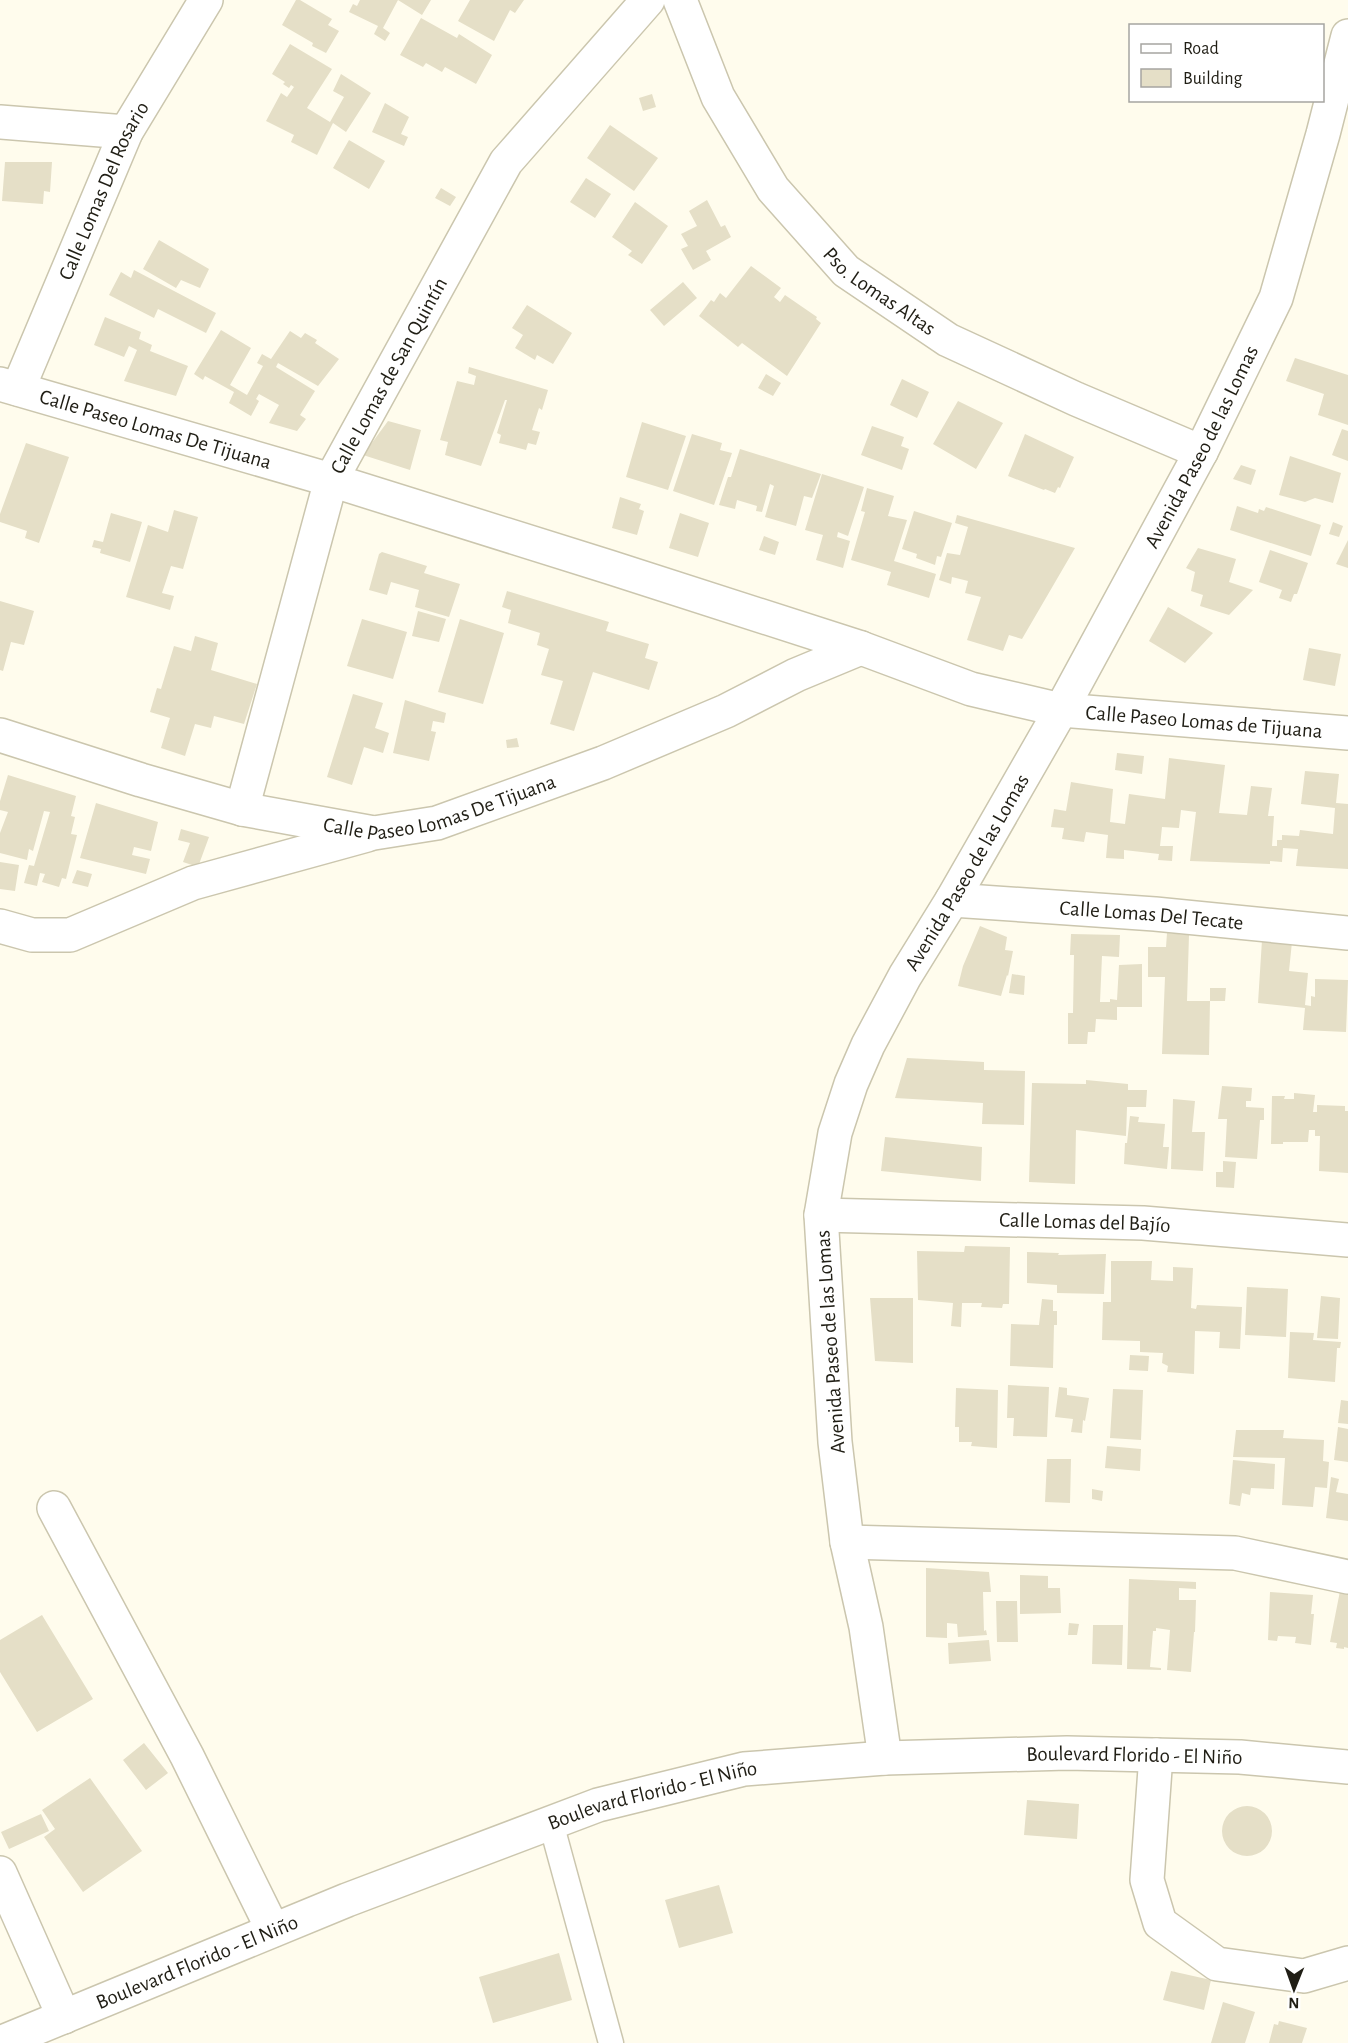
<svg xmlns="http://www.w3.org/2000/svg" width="1348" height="2043" viewBox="0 0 1348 2043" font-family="'Alegreya Sans',sans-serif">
<rect width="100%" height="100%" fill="#fffced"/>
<!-- building -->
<path fill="#e5dfc7" d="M 296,0 L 300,0 L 332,19 L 328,25 L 339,31 L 326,53 L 312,46 L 313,43 L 282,25 Z
M 360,0 L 398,0 L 383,28 L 390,33 L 385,41 L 374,34 L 378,26 L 349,12 L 353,4 L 357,6 Z
M 398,0 L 431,0 L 422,15 Z
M 470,0 L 524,0 L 515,13 L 510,10 L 494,41 L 458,21 Z
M 421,18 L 457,38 L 459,34 L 492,55 L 476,84 L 445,67 L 442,72 L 426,63 L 423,67 L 400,55 Z
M 290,44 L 332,69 L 307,108 L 330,122 L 344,97 L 333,91 L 341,74 L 371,93 L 346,132 L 333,123 L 317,155 L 291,142 L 294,135 L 266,121 L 281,93 L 287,97 L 294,87 L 291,85 L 289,88 L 283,84 L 285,82 L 272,74 Z
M 652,94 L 656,107 L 643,111 L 639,98 Z
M 385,103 L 409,117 L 401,134 L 408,137 L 404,146 L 372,132 Z
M 610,125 L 658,158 L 634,191 L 587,158 Z
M 349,140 L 385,161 L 369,189 L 333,168 Z
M 5,162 L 52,162 L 50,192 L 44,191 L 43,204 L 2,201 Z
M 586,178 L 611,194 L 595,218 L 570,202 Z
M 441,188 L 456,197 L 450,206 L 435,198 Z
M 707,200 L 721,227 L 725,225 L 731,237 L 706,251 L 711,260 L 693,270 L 681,249 L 688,246 L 681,234 L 697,226 L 689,211 Z
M 635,202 L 668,226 L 642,264 L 628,255 L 632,251 L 612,237 Z
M 159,240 L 209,269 L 200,288 L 181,280 L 176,288 L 143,269 Z
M 751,266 L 781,288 L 774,297 L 780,302 L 785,295 L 817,317 L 816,319 L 821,323 L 787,376 L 742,343 L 738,347 L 699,316 L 711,300 L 714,302 L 720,293 L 726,298 Z
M 134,270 L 216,313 L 206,333 L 158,309 L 154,318 L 109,295 L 121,272 L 131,278 Z
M 683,282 L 697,298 L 664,326 L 650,310 Z
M 527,305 L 572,333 L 553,364 L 537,355 L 535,360 L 515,348 L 523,335 L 512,328 Z
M 105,317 L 141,332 L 139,339 L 152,345 L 150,351 L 188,366 L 176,396 L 124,381 L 137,350 L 129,346 L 124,357 L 94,345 Z
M 221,330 L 251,348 L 230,385 L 247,395 L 263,366 L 257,363 L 262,354 L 271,359 L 290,331 L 301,338 L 305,333 L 317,340 L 315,343 L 339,359 L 318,386 L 278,363 L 276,367 L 315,391 L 300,415 L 306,419 L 297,431 L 269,423 L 279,405 L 259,394 L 256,399 L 259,401 L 251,416 L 229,403 L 234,392 L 205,376 L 203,380 L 194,374 Z
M 1295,358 L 1348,375 L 1348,425 L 1318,415 L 1324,394 L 1286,381 Z
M 469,367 L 548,390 L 542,410 L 539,408 L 532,430 L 540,432 L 536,445 L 528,443 L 526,450 L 499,443 L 501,435 L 497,433 L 507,400 L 505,400 L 481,466 L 445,455 L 448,442 L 440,440 L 457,381 L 474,385 L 476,376 L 468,373 Z
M 766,374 L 781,383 L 773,396 L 758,388 Z
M 902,379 L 929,392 L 917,418 L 890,405 Z
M 958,401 L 1003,423 L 976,469 L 933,444 Z
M 388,421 L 421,430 L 410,470 L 363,455 Z
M 642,422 L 686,436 L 668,490 L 626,477 Z
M 872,426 L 904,437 L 901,446 L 909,449 L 902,470 L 861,455 Z
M 1342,429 L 1348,431 L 1348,461 L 1332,455 Z
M 692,434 L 722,443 L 720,450 L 732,453 L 714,505 L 673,491 Z
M 1025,434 L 1074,457 L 1060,488 L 1058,487 L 1055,493 L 1045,489 L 1044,490 L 1008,476 Z
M 26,443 L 69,457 L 39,543 L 25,538 L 27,531 L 0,522 L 0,514 Z
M 740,449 L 821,474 L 812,498 L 804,496 L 796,526 L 765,517 L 774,486 L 770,484 L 762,512 L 756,511 L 757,506 L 737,500 L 735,509 L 719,505 L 728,477 L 731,477 Z
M 1290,456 L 1341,473 L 1333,503 L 1315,498 L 1305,502 L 1279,495 Z
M 1241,465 L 1256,470 L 1251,485 L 1233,479 Z
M 822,474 L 864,487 L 848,536 L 838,532 L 837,537 L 850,541 L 843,568 L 816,560 L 823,535 L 805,530 Z
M 867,488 L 894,496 L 888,516 L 907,520 L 894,561 L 936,574 L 929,598 L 887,585 L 891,572 L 851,560 L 865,512 L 861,511 Z
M 620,497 L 641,504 L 639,509 L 644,511 L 637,535 L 612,528 Z
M 1237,506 L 1258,513 L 1259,509 L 1264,511 L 1266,507 L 1321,525 L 1311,556 L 1230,530 Z
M 174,510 L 198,517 L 183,569 L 171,566 L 162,593 L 174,596 L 170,610 L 126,597 L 148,525 L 168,532 Z
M 914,511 L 952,523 L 941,557 L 937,556 L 935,565 L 916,558 L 917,554 L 902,549 Z
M 111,513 L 142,522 L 130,562 L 100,553 L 101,549 L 92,547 L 94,540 L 103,542 Z
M 680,513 L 709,523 L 698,557 L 669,548 Z
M 957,515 L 1075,548 L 1022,639 L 1009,635 L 1003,651 L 967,640 L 981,597 L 965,593 L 968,581 L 952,577 L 951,584 L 939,580 L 947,553 L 960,555 L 968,527 L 955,523 Z
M 1333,522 L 1343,526 L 1339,537 L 1329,534 Z
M 764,536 L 779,542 L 775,555 L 759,550 Z
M 1348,540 L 1348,568 L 1336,564 Z
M 1198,548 L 1236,559 L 1229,582 L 1253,590 L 1229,615 L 1200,606 L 1203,595 L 1191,591 L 1195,572 L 1186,568 Z
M 1270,550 L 1308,563 L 1297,594 L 1294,594 L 1291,602 L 1279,598 L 1282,590 L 1259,582 Z
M 382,552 L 427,566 L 424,573 L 460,584 L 449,617 L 415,607 L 419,590 L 391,582 L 387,595 L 369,590 L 379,554 Z
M 507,591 L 609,622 L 606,631 L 649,644 L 645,658 L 658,662 L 649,690 L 593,672 L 574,731 L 550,724 L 563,681 L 541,675 L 549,649 L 537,645 L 540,633 L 508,623 L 511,610 L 502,607 Z
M 0,601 L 34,611 L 24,645 L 11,642 L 3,671 L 0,670 Z
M 1168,607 L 1213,633 L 1185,663 L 1149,641 Z
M 418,611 L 446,619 L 439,642 L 412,636 Z
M 362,619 L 407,632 L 393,679 L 347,666 Z
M 460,619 L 504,633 L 483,704 L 438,692 Z
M 195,636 L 218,643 L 211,670 L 257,684 L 244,724 L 214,716 L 211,728 L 195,724 L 185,756 L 161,748 L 170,718 L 150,712 L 157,688 L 161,689 L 174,646 L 191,651 Z
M 1309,648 L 1341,654 L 1335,686 L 1303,680 Z
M 353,694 L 383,703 L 375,728 L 389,733 L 383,753 L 364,747 L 352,785 L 327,777 Z
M 405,700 L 446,713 L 444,723 L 433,721 L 431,731 L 436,732 L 429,761 L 393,753 Z
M 517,738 L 519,747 L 507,748 L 506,740 Z
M 1117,753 L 1144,756 L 1142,774 L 1115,770 Z
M 1169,758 L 1225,765 L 1219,813 L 1247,815 L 1251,786 L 1272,788 L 1268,816 L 1274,816 L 1272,846 L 1277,846 L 1277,840 L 1282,840 L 1282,835 L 1299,836 L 1300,830 L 1333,834 L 1335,808 L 1301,804 L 1305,771 L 1339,774 L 1336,803 L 1348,804 L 1348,869 L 1296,866 L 1298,849 L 1283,848 L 1282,862 L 1270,861 L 1270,864 L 1190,861 L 1196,812 L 1181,810 L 1179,828 L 1162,827 L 1160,846 L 1173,846 L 1172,861 L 1158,860 L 1159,854 L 1124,850 L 1124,859 L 1106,858 L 1108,835 L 1086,832 L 1084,842 L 1062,839 L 1064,828 L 1051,827 L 1054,809 L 1066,811 L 1071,782 L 1113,789 L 1110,822 L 1125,824 L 1129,794 L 1165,799 Z
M 8,775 L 76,796 L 71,816 L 75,817 L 71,834 L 77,835 L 66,879 L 62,878 L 59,887 L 42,882 L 45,874 L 40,873 L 37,886 L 24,883 L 29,865 L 34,866 L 50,812 L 44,811 L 33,851 L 29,849 L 27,860 L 0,853 L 0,833 L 8,812 L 0,810 L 0,801 Z
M 96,803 L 158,822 L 151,851 L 134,847 L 132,855 L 150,859 L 146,874 L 80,858 Z
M 181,829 L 209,837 L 198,867 L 183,862 L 190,843 L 178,840 Z
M 0,862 L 19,865 L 15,891 L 0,889 Z
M 77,870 L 92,874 L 88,887 L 72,883 Z
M 980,926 L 1007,937 L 1005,950 L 1013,951 L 1008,976 L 1007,975 L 1001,996 L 958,986 L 963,966 Z
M 1167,933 L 1189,935 L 1187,1001 L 1210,1001 L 1210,988 L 1226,988 L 1225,1001 L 1210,1001 L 1209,1055 L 1162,1054 L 1165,977 L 1148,977 L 1148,947 L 1166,947 Z
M 1071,934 L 1120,935 L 1119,957 L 1102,956 L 1100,1002 L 1110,1002 L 1110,999 L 1117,1000 L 1119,965 L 1142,964 L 1142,1007 L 1117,1007 L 1117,1020 L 1096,1019 L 1095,1032 L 1088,1032 L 1087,1044 L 1068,1044 L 1068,1013 L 1073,1013 L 1074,955 L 1070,955 Z
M 1262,940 L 1292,942 L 1289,971 L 1308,973 L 1305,1005 L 1311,1006 L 1311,996 L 1315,997 L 1315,979 L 1348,980 L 1346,1032 L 1303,1030 L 1305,1008 L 1258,1003 Z
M 1012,974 L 1025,976 L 1024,995 L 1009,993 Z
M 907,1058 L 984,1062 L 984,1070 L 1025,1071 L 1024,1125 L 982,1124 L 983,1103 L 895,1098 Z
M 1086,1080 L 1128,1084 L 1128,1090 L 1147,1090 L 1146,1107 L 1127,1107 L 1126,1136 L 1076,1130 L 1075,1184 L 1029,1182 L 1032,1083 L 1086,1084 Z
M 1222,1086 L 1252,1088 L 1251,1101 L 1246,1101 L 1246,1107 L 1264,1108 L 1264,1120 L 1260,1120 L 1257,1159 L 1225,1157 L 1227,1119 L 1218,1119 Z
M 1294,1093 L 1315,1095 L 1313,1112 L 1317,1112 L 1317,1105 L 1345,1106 L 1345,1111 L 1348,1111 L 1348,1173 L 1319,1171 L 1320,1136 L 1315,1136 L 1315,1130 L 1309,1130 L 1308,1142 L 1283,1142 L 1283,1144 L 1271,1144 L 1272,1096 L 1285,1096 L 1284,1099 L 1294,1099 Z
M 1173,1099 L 1195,1101 L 1192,1132 L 1205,1132 L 1203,1171 L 1171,1169 Z
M 1130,1116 L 1139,1117 L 1138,1122 L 1165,1124 L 1163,1147 L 1169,1147 L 1167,1169 L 1124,1164 L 1125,1143 L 1127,1143 Z
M 885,1137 L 982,1147 L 981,1181 L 881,1171 Z
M 1223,1161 L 1236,1162 L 1234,1188 L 1216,1187 L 1216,1172 L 1223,1172 Z
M 965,1246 L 1010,1247 L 1009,1304 L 1003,1304 L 1002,1308 L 981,1307 L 982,1303 L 962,1303 L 961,1327 L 951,1326 L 953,1303 L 918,1300 L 917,1251 L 964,1252 Z
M 1027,1252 L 1059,1253 L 1058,1255 L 1106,1254 L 1104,1294 L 1057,1293 L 1057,1285 L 1027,1283 Z
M 1111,1261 L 1152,1261 L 1151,1280 L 1173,1281 L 1173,1267 L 1193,1268 L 1191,1308 L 1196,1309 L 1197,1305 L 1242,1307 L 1240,1349 L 1219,1348 L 1220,1332 L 1195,1331 L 1194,1374 L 1167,1372 L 1168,1366 L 1162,1363 L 1163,1353 L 1140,1352 L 1140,1341 L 1102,1340 L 1103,1302 L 1111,1302 Z
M 1247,1287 L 1288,1289 L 1286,1337 L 1245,1335 Z
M 1321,1296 L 1340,1298 L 1338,1339 L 1317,1338 Z
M 870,1298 L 913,1298 L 913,1363 L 875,1361 Z
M 1042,1299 L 1053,1300 L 1053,1311 L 1057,1311 L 1057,1325 L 1054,1325 L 1053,1368 L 1010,1366 L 1011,1324 L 1039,1325 Z
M 1290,1332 L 1314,1333 L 1313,1340 L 1341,1342 L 1340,1348 L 1337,1348 L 1335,1382 L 1288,1378 Z
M 1130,1355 L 1149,1356 L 1148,1371 L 1129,1370 Z
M 1008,1385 L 1049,1387 L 1047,1437 L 1013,1436 L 1014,1418 L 1007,1418 Z
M 1059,1387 L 1067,1388 L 1067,1395 L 1089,1398 L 1085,1421 L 1083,1420 L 1082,1433 L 1071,1432 L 1073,1419 L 1055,1417 Z
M 956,1388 L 998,1390 L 997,1448 L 971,1446 L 972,1442 L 959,1442 L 959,1427 L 955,1427 Z
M 1113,1389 L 1143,1390 L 1141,1440 L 1110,1438 Z
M 1341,1400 L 1348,1401 L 1348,1424 L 1338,1423 Z
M 1338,1427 L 1348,1429 L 1348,1462 L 1334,1460 Z
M 1236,1430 L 1284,1430 L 1283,1438 L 1324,1440 L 1323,1461 L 1329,1462 L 1327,1488 L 1315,1487 L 1313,1507 L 1282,1505 L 1285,1458 L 1233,1457 Z
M 1107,1446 L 1141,1449 L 1140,1471 L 1105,1468 Z
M 1047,1459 L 1071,1459 L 1070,1503 L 1045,1502 Z
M 1233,1460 L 1275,1464 L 1274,1489 L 1251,1488 L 1250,1495 L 1242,1493 L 1240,1506 L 1229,1504 Z
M 1331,1477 L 1339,1479 L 1336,1492 L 1348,1494 L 1348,1521 L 1326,1518 Z
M 1092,1489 L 1103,1491 L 1102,1501 L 1092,1499 Z
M 926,1568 L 989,1572 L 991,1592 L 983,1592 L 984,1631 L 986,1630 L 987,1635 L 958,1637 L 957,1624 L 947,1623 L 947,1638 L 926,1637 Z
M 1020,1575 L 1048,1576 L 1048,1588 L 1060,1588 L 1061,1613 L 1020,1614 Z
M 1129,1579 L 1196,1582 L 1196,1589 L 1179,1588 L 1179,1600 L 1196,1600 L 1195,1632 L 1194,1632 L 1191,1672 L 1167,1670 L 1170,1630 L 1156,1628 L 1156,1631 L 1153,1631 L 1150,1667 L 1161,1668 L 1161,1670 L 1127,1669 Z
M 1340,1591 L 1348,1593 L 1348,1648 L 1344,1647 L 1344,1649 L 1336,1648 L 1337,1643 L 1330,1642 Z
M 1270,1592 L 1313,1595 L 1311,1614 L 1314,1614 L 1311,1645 L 1295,1643 L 1296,1637 L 1278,1636 L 1277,1641 L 1268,1640 Z
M 996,1601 L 1017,1601 L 1018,1642 L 997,1642 Z
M 42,1615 L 93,1699 L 37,1732 L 0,1672 L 0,1640 Z
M 1069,1623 L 1079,1624 L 1077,1635 L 1068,1635 Z
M 1093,1625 L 1123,1625 L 1122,1665 L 1092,1664 Z
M 989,1640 L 991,1661 L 949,1664 L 948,1643 Z
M 144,1743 L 168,1773 L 146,1790 L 123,1760 Z
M 90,1778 L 142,1851 L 83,1892 L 44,1837 L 55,1829 L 42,1810 Z
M 1027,1800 L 1079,1804 L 1077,1839 L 1024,1835 Z
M1222 1831a25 25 0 1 1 50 0a25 25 0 1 1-50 0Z
M 41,1814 L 49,1831 L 9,1849 L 1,1832 Z
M 719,1885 L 733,1933 L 679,1948 L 665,1900 Z
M 559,1953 L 572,2000 L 493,2023 L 479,1977 Z
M 1171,1971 L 1211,1980 L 1204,2010 L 1163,2000 Z
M 1223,2002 L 1255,2012 L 1245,2043 L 1211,2043 Z
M 1279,2021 L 1307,2028 L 1302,2043 L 1269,2043 L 1274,2024 L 1278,2025 Z"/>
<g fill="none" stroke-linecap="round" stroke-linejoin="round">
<defs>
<path id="service" d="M 551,1823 L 611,2043"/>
<g id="minor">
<path id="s1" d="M 680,0 L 718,97 L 773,189 L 846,271 L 948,340 L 1076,399 L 1201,452"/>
<path d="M 0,122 L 126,132"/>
<path id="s2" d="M 0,384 L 331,480 L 609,567 L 861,648 L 971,689 L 1061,710 L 1348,733"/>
<path id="s3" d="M 18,389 L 126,132 L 206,0"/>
<path id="s4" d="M 0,735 L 141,780 L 242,809 L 374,833 L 437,823 L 603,763 L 726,711 L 796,675 L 861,648"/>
<path id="s5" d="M 242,809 L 331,480 L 506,162 L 648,0"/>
<path id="s6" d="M 952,900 L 1155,914 L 1348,933"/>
<path d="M 0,926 L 32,935 L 70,935 L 193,883 L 367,835"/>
<path id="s7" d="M 821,1215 L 1143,1223 L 1348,1240"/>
<path d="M 54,1508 L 187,1756 L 273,1930"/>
<path d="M 847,1542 L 1235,1553 L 1348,1577"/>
<path d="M 1156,1755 L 1147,1880 L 1160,1923 L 1217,1964 L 1304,1976 L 1348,1963"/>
<path d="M 0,1873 L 64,2017"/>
</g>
<g id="tertiary">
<path id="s8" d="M 885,1758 L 866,1627 L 847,1542 L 835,1442 L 821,1215 L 835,1133 L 851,1084 L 868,1045 L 905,976 L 952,900 L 1061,710 L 1201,452 L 1276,298 L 1323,134 L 1348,36"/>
</g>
<g id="primary">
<path id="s9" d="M 0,2043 L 347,1900 L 598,1805 L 744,1769 L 885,1758 L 1067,1753 L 1240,1757 L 1348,1767"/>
</g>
</defs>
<!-- service casing -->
<use href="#service" stroke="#cbc6ae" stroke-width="27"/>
<!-- minor casing -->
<use href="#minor" stroke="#cbc6ae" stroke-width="36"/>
<!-- tertiary casing -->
<use href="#tertiary" stroke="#cbc6ae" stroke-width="36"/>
<!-- primary casing -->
<use href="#primary" stroke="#cbc6ae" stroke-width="36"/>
<!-- service -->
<use href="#service" stroke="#fff" stroke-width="24"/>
<!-- minor -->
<use href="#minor" stroke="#fff" stroke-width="33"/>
<!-- tertiary -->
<use href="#tertiary" stroke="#fff" stroke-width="33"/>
<!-- primary -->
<use href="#primary" stroke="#fff" stroke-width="33"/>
</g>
<g text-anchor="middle" stroke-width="6" stroke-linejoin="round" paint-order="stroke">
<!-- street labels -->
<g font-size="21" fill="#201e15" stroke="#fff">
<text dy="7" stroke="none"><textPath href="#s3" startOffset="216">Calle Lomas Del Rosario</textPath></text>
<text dy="7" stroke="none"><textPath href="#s1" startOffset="360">Pso. Lomas Altas</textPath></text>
<text dy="7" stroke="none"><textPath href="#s5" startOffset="460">Calle Lomas de San Quintín</textPath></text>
<text dy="7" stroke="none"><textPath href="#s2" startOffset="162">Calle Paseo Lomas De Tijuana</textPath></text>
<text dy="7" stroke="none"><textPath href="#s8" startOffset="1410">Avenida Paseo de las Lomas</textPath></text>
<text dy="7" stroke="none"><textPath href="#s2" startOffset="1254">Calle Paseo Lomas de Tijuana</textPath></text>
<text dy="7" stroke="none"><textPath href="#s4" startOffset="456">Calle Paseo Lomas De Tijuana</textPath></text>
<text dy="7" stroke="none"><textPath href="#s8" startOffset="924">Avenida Paseo de las Lomas</textPath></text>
<text dy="7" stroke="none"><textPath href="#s6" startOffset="200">Calle Lomas Del Tecate</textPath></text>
<text dy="7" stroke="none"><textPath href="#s7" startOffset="264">Calle Lomas del Bajío</textPath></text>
<text transform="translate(830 1342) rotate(-94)" y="7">Avenida Paseo de las Lomas</text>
<text dy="7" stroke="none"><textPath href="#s9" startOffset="1185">Boulevard Florido - El Niño</textPath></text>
<text dy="7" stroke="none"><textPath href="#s9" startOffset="699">Boulevard Florido - El Niño</textPath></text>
<text dy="7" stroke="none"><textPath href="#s9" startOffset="213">Boulevard Florido - El Niño</textPath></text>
</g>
</g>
<!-- legend -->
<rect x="1129" y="24" width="195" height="78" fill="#ffffff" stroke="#a6a5a1" stroke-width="1.5"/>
<rect x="1141" y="44" width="30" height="9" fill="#ffffff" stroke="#a6a5a1" stroke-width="1.5"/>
<text x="1183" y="54" font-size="18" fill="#201e15">Road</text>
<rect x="1141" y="69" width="30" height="18" fill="#e5dfc7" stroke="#a6a5a1" stroke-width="1.5"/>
<text x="1183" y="84" font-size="18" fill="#201e15">Building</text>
<!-- north arrow -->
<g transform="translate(1294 1989) rotate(181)" stroke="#ffffff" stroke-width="4.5" paint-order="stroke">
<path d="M0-4.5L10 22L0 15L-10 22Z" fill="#201e15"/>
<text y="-9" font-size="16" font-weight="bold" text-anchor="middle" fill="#201e15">N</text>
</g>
</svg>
